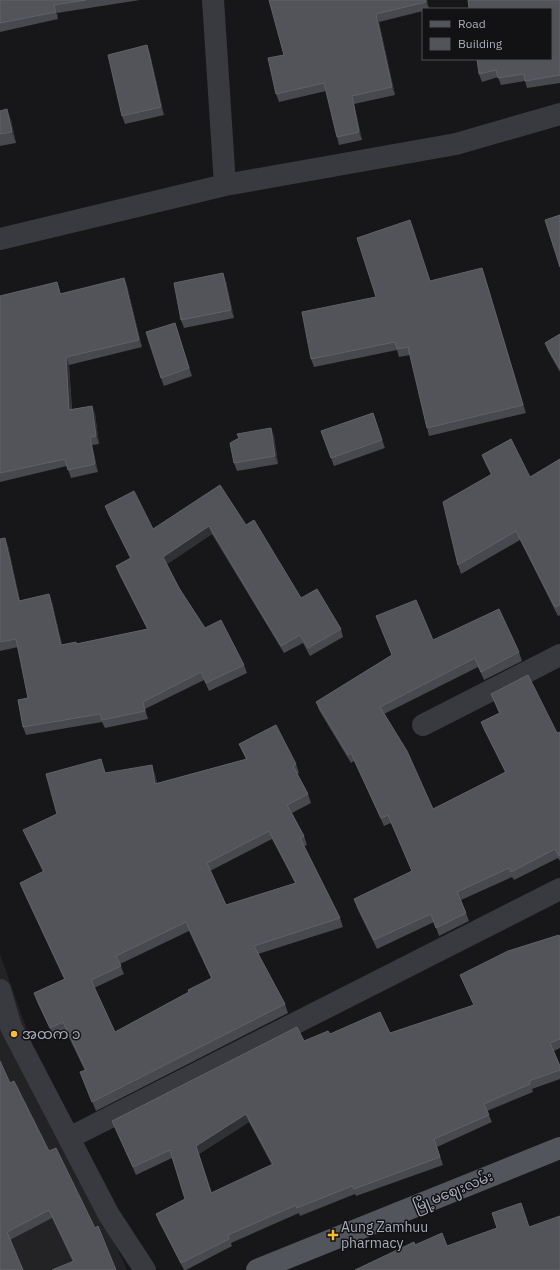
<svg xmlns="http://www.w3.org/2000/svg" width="560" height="1270" viewBox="0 0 560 1270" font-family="'IBM Plex Sans','Noto Sans Myanmar',sans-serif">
<rect width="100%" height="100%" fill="#171719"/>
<!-- built -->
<path fill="#232326" d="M 0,954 L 57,1114 L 127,1270 L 0,1270 Z"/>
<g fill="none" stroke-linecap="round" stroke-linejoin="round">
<!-- minor -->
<path stroke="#393a40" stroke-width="22" d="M 213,0 L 225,185
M 0,239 L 225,185 L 456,144 L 560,114
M 423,725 L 560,655
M 0,990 L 11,1027 L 109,1215 L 145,1270
M 69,1138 L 560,889"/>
<!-- major -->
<path stroke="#53555d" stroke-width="22" d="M 257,1270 L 560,1148"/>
</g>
<!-- wall -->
<path fill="#48494e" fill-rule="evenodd" d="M 0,0 L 140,0 L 57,13 L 58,19 L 0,32 Z
M 269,0 L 427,0 L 429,9 L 423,9 L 423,11 L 379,22 L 395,95 L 354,104 L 362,140 L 339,145 L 337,137 L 326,91 L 279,102 L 276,94 L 284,55 Z
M 560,0 L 560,83 L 527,88 L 525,81 L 501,85 L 498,77 L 482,82 L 479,74 Z
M 147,45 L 150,54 L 164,115 L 125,124 L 122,116 Z
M 0,111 L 11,120 L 16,143 L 0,146 Z
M 482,268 L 526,413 L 429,436 L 427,428 L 410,355 L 399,357 L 397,350 L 314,367 L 311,359 L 376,297 L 430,281 Z
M 124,278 L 127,286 L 142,347 L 69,365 L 72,409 L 92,406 L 95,414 L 99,444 L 92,445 L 98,472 L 71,478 L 67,466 L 0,482 L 0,295 L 0,296 L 57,282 L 61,294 Z
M 226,281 L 234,318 L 184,328 L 181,320 Z
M 175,323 L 192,376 L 164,386 L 161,378 Z
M 560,334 L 560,372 L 548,351 L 545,343 Z
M 373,413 L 385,448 L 334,466 L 321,431 Z
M 271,428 L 274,436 L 278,464 L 237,471 L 234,463 L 239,438 Z
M 482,455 L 530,477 L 560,459 L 560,615 L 558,616 L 520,540 L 461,574 L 458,565 L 491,475 L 485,463 Z
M 105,506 L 153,529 L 246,525 L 301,598 L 341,629 L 343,637 L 310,656 L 303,643 L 284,653 L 212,534 L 167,564 L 179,588 L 205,628 L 244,665 L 247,673 L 209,691 L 204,680 L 145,709 L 148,719 L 105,728 L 102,722 L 26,735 L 23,727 L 28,698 L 18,647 L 0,651 L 0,539 L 8,546 L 20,601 L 49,594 L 52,602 L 62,645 L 76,644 L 147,629 L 119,574 L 116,566 L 130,558 L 108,514 Z
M 376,616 L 433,640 L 519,652 L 522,661 L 484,680 L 478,667 L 384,714 L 433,809 L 505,772 L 484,730 L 481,722 L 499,713 L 491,694 L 557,733 L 560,732 L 560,861 L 558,858 L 514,880 L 512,877 L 461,900 L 469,921 L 439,936 L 434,922 L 377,949 L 357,908 L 354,899 L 412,872 L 391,823 L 384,826 L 354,761 L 351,763 L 319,710 L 316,702 L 392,655 Z
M 239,744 L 296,764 L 299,773 L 297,774 L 308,794 L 311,803 L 292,813 L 304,836 L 307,845 L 304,846 L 340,918 L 343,927 L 258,954 L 285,1004 L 288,1013 L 96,1111 L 80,1072 L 85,1071 L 66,1031 L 54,1037 L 37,1002 L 34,993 L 64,979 L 23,891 L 20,883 L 43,872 L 27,839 L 23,830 L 57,814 L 104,768 L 105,773 L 155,774 L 157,783 L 246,759 L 243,753 ZM 272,839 L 295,883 L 226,905 L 210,871 ZM 189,931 L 211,978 L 189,992 L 115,1032 L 94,988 L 124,974 L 120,964 Z
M 560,937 L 560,1048 L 554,1051 L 560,1066 L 560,1079 L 532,1089 L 533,1092 L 487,1111 L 492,1122 L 437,1147 L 443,1165 L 356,1196 L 355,1194 L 300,1216 L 299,1213 L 231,1243 L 232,1246 L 186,1270 L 184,1270 L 159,1222 L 156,1214 L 185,1199 L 172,1158 L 136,1175 L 112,1121 L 304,1041 L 330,1034 L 390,1033 L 474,1005 L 463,982 L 460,975 ZM 249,1122 L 272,1165 L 212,1193 L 199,1154 Z
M 10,1083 L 49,1151 L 95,1228 L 116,1270 L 73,1262 L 52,1218 L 10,1240 L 0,1270 Z"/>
<!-- shaded-wall -->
<path fill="#303134" d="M 426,0 L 427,0 L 429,9 L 426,2 Z
M 54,5 L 57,13 L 58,19 Z
M 376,14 L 379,22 L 395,95 L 392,87 Z
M 147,45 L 150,54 L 164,115 L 161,107 Z
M 352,96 L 354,104 L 362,140 L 359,132 Z
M 7,109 L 11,120 L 16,143 L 12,132 Z
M 482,268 L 485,276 L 526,413 L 523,405 Z
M 223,273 L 226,281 L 234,318 L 231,310 Z
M 124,278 L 127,286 L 142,347 L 139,340 Z
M 66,357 L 69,365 L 72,417 L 69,410 Z
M 92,406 L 95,414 L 99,444 L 96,436 Z
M 271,428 L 274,436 L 278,464 L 275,456 Z
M 90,437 L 92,445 L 98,472 L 95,464 Z
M 209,526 L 212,534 L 166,565 L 163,557 Z
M 5,538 L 8,546 L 22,609 L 19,601 Z
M 49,594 L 52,602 L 64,653 L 61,645 Z
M 152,765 L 155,774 L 158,792 L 155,784 Z
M 246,1114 L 249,1122 L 199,1154 L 214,1201 L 196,1146 Z"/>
<!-- building -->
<path fill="#53545a" stroke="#606268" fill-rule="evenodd" d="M 0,0 L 86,0 L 54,5 L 56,12 L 0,23 Z
M 269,0 L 426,0 L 426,2 L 376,14 L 392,87 L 352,96 L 359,132 L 337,137 L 324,83 L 276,94 L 268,58 L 284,55 Z
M 468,0 L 560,0 L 560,75 L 525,81 L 524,74 L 498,78 L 496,70 L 479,74 L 477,59 L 551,59 L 551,9 L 469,9 Z
M 147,45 L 161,107 L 122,116 L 108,55 Z
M 7,109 L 12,132 L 0,134 L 0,111 Z
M 560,215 L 560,267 L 545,220 Z
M 410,220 L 430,281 L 482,268 L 523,405 L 427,428 L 408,347 L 397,349 L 395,342 L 311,359 L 302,312 L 376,297 L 357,238 Z
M 223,273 L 231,310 L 181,320 L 174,283 Z
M 124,278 L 139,340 L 66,357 L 69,410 L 92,406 L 96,436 L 90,437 L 95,464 L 68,470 L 65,459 L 0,473 L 0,296 L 57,282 L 60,294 Z
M 175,323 L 189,368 L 161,378 L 146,332 Z
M 560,334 L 560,369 L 545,343 Z
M 373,413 L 382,440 L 331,458 L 321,431 Z
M 271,428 L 275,456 L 234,463 L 230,443 L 239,438 L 237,434 Z
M 511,439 L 530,477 L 560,459 L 560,605 L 555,607 L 516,531 L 458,565 L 443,502 L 492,474 L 482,455 Z
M 220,485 L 246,525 L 254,520 L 301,598 L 317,589 L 341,629 L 308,648 L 300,635 L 281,646 L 209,526 L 163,557 L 179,588 L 205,628 L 221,620 L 244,665 L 206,683 L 201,672 L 143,702 L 145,711 L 102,720 L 100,714 L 23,727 L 18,700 L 28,698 L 16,639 L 0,642 L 0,539 L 5,538 L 19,601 L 49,594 L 61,645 L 76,642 L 76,644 L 148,629 L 116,566 L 131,558 L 105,506 L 134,491 L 153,529 Z
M 416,600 L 433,640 L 499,609 L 519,652 L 481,672 L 475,658 L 380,707 L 407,751 L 433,809 L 506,772 L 481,722 L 500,713 L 491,694 L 528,675 L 557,733 L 560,732 L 560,856 L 559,856 L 555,849 L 511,872 L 509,868 L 457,892 L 466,913 L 436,928 L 431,914 L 374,940 L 354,899 L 412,871 L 388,815 L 381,818 L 351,753 L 348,755 L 316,702 L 392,655 L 376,616 Z
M 276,725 L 296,764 L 293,766 L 308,794 L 287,805 L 304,836 L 300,838 L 340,918 L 254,946 L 285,1004 L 92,1102 L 80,1072 L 86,1070 L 63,1022 L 50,1028 L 34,993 L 65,979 L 20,883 L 44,871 L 23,830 L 57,814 L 46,774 L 101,759 L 105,773 L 152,765 L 155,784 L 247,759 L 239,744 ZM 269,831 L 296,883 L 226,905 L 207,863 ZM 186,922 L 212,978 L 188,990 L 189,992 L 115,1032 L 91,980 L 121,966 L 116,956 Z
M 559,935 L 560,937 L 560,1039 L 550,1043 L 560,1066 L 560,1070 L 529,1081 L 530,1084 L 484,1104 L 489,1115 L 434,1139 L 440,1157 L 354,1189 L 352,1186 L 297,1208 L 296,1205 L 228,1235 L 229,1239 L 181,1263 L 156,1214 L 185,1199 L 170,1150 L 133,1167 L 112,1121 L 297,1027 L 304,1041 L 328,1031 L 330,1034 L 380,1012 L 390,1033 L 474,1005 L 460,975 L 508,951 ZM 246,1114 L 273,1164 L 211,1193 L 196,1146 Z
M 0,1061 L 10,1083 L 14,1081 L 49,1151 L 56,1148 L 95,1228 L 98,1226 L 116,1270 L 52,1270 L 74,1261 L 49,1210 L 7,1232 L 23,1270 L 0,1270 Z
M 521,1203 L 529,1227 L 560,1216 L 560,1270 L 355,1270 L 414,1242 L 415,1245 L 442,1233 L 447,1246 L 497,1228 L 492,1213 Z"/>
<!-- markers -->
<g fill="#fabc2e" stroke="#121214" stroke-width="1.5">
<circle cx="14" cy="1034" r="4"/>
<path d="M331 1229h4v4h4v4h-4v4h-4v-4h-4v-4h4z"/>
</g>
<g text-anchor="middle" stroke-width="3" stroke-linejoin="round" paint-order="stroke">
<!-- poi labels -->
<g font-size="14" fill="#a8adb9" stroke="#121214" text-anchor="start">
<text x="22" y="1039">အထက ၁</text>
<text x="341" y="1232">Aung Zamhuu<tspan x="341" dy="16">pharmacy</tspan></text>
</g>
<!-- street labels -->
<g font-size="14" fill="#a8adb9" stroke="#121214">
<text transform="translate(453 1191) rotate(-22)" y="5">မြို့မဈေးလမ်း</text>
</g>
</g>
<!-- legend -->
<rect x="422" y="8" width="130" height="52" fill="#121214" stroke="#4e5056"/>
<rect x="430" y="21" width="20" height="6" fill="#53555d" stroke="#4e5056"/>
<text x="458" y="28" font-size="12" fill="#a8adb9">Road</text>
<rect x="430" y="38" width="20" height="12" fill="#53545a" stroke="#4e5056"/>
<text x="458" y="48" font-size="12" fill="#a8adb9">Building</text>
</svg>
